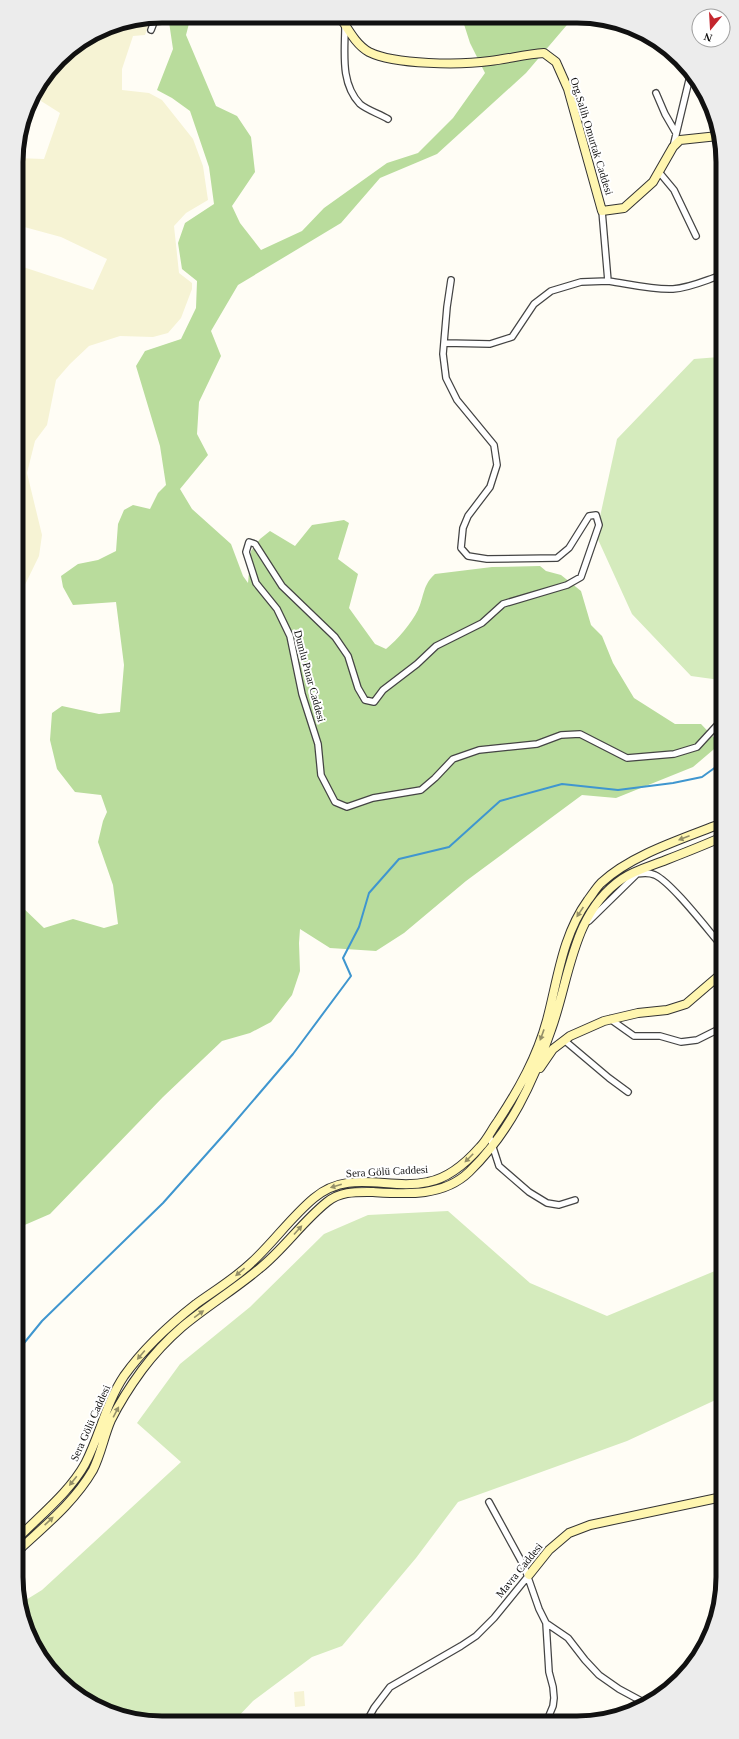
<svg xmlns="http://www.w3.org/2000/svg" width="739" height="1739" viewBox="0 0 739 1739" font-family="'Times New Roman',serif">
<rect width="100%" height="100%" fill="#fffdf5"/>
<!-- farmland -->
<path fill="#f6f3d4" d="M 151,18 L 145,35 L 133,36 L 122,69 L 122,90 L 149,93 L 162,100 L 193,139 L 203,166 L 208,200 L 186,213 L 174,226 L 179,273 L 192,283 L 192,289 L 181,318 L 168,333 L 153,337 L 120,336 L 89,346 L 70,364 L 56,380 L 47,425 L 35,441 L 27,473 L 42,535 L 39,556 L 18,599 L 17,265 L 93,290 L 107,259 L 61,237 L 17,225 L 16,158 L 44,159 L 60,113 L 41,101 L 44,80 L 65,52 L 106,27 Z
M 304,1691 L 305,1706 L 295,1707 L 294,1692 Z"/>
<!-- green -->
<path fill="#d5ebbd" d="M 719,357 L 720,680 L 691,676 L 632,614 L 596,535 L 617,439 L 694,359 Z
M 448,1211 L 530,1283 L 607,1316 L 722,1268 L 722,1397 L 627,1441 L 458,1502 L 416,1558 L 342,1646 L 312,1657 L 253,1701 L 235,1720 L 133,1720 L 97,1708 L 59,1681 L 35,1650 L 21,1615 L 21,1603 L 42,1590 L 181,1462 L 137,1423 L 180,1364 L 250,1307 L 324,1234 L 368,1215 Z"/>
<!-- forest -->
<path fill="#b9dc9c" d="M 173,16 L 191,16 L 186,35 L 216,106 L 237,116 L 251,137 L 255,172 L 232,206 L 240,223 L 261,250 L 302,231 L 324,208 L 387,163 L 418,153 L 453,118 L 485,73 L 470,43 L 462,18 L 572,19 L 526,73 L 437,154 L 380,178 L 341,223 L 238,285 L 211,331 L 221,356 L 199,402 L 197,434 L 208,455 L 180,489 L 192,509 L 231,544 L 243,576 L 248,583 L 251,551 L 260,539 L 270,531 L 295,546 L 312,525 L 344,520 L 349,523 L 338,559 L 358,574 L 349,608 L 375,644 L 386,649 C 398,639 411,624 418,610 C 424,597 423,584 435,574 L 492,567 L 540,566 L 546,571 L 561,575 L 581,591 L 591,625 L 602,636 L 613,663 L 634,698 L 675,724 L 701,724 L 720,744 L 693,767 L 616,798 L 582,795 L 466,881 L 404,933 L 376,951 L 330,948 L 300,929 L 299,943 L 300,971 L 292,995 L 271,1022 L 250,1033 L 222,1041 L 163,1097 L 50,1214 L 20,1227 L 19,904 L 44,928 L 73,919 L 104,928 L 118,924 L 113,885 L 98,842 L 103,821 L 107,812 L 101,795 L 75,792 L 57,769 L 50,740 L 52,713 L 62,706 L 99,714 L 120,712 L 124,665 L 116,602 L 73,605 L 63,587 L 61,576 L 78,564 L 98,560 L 116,551 L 118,524 L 124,510 L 133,505 L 150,509 L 158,493 L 166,485 L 160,446 L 136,366 L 145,351 L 181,339 L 196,308 L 197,281 L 182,269 L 178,243 L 185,223 L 214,204 L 209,167 L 190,111 L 172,98 L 157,90 L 173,49 L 169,22 Z"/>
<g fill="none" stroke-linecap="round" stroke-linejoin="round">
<!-- stream -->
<path stroke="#3f96cf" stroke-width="2" d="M 20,1348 L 42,1321 L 163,1203 L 228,1130 L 293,1054 L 351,976 L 343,958 L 359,927 L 369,893 L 399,859 L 449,847 L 500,801 L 562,784 L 618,790 L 673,783 L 702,777 L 720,764"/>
<defs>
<path id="street" d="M 345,26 C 345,52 340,83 360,104 C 367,110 380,114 388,119
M 151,30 L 156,17
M 656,93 L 665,114 L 676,133
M 673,147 L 691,72
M 659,172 L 674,190 L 696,236
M 451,280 L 447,307 L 443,354 L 446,378 L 457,400 L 494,445 L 497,465 L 490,487 L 468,516 L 463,528 L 461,548 L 468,556 L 487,559 L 557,558 L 569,548 L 589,516 L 596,515 L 599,525 L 581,577 L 567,585 L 503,604 L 482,623 L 436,646 L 417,664 L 383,690 L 374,702 L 365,700 L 358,688 L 348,656 L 335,637 L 282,586 L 255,544 L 249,542 L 246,552 L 256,583 L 277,609 L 290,636 L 302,694 L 318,744 L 321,775 L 335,802 L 347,807 L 373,798 L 421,790 L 435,778 L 453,759 L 479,750 L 537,744 L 561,735 L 580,734 L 627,758 L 674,754 L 697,747 L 720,722
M 608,281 C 629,284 652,290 673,289 C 689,288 704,281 719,276
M 445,343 L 490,344 L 512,337 L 534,304 L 551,291 L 581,282 L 608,281 L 602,211
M 589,921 L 637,874 C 643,873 648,872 655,875 C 672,883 707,929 721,945
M 610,1019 L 634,1036 L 660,1036 L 681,1042 L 697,1040 L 721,1028
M 564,1040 L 609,1078 L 628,1092
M 489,1135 L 499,1166 L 529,1192 L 547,1203 L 559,1205 L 575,1200
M 489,1502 L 524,1566 L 539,1609 L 546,1623 L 549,1672 L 553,1687 L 554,1698 L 553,1706 L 548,1718
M 546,1623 L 568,1638 L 585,1660 L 599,1675 L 619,1689 L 645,1703 L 659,1697
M 368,1719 L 374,1708 L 390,1687 L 461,1646 L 476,1636 L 494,1618 L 529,1575"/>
<path id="secondary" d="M 340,17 C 348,29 356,45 369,52 C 395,65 461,65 490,61 C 508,59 526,54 544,53 L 556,62 L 568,89 L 602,211 L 624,208 L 643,191 L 653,182 L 673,147 L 680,140 L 718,136
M 540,1068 L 553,1049 L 570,1036 L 604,1021 L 638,1013 L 667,1010 L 686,1004 L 721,974
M 21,1535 C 43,1513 70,1491 85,1464 C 100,1435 106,1403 124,1376 C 144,1348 169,1325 196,1304 C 214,1291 234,1279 251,1263 C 273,1243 291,1217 314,1198 C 350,1168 389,1191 428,1182 C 449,1178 466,1163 480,1147 C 487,1140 492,1129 498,1121 C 519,1089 537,1057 547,1020 C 558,979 562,936 588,900 C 592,895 596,888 601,883 C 631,855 682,839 720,824
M 21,1548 C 47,1524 75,1501 93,1470 C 101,1454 104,1436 111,1420 C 120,1402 131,1385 142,1370 C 154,1354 167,1340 182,1327 C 207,1306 234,1290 259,1269 C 284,1249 302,1222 327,1202 C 341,1191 356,1192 373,1192 C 406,1194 443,1197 469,1172 C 510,1132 533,1083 551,1030 C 570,978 572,913 622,879 C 635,870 651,866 666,860 C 684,853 702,846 720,838
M 529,1575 L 549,1550 L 569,1533 L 590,1525 L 722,1497"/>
</defs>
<!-- street casing -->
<use href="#street" stroke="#444" stroke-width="8"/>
<!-- secondary casing -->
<use href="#secondary" stroke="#333" stroke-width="10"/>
<!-- street -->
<use href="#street" stroke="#fff" stroke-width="5.5"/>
<!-- secondary -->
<use href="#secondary" stroke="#fff6b0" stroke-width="8"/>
</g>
<!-- one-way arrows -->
<defs><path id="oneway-solid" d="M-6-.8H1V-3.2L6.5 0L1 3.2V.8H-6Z"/></defs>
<g fill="#948f68">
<use href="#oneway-solid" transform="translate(684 838) rotate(159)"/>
<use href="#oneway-solid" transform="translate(580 912) rotate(124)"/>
<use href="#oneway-solid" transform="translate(542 1035) rotate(110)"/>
<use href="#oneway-solid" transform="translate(469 1158) rotate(135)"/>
<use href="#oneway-solid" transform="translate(336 1186) rotate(164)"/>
<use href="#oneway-solid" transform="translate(298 1230) rotate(-48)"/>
<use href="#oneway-solid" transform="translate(240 1272) rotate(140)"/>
<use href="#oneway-solid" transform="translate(199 1314) rotate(-36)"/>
<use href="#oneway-solid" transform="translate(141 1355) rotate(130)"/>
<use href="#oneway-solid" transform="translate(116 1412) rotate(-62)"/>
<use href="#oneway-solid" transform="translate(73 1481) rotate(129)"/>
<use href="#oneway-solid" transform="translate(49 1521) rotate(-43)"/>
</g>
<g text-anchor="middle" stroke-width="4" stroke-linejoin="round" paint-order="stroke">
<!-- street labels -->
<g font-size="11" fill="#111" stroke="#fff">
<text transform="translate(592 136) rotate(73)" y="4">Org.Salih Omurtak Caddesi</text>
<text transform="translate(310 676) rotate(75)" y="4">Dumlu Pınar Caddesi</text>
<text transform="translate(387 1171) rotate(-3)" y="4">Sera Gölü Caddesi</text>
<text transform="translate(90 1423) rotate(-66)" y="4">Sera Gölü Caddesi</text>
<text transform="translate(519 1570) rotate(-51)" y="4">Mavra Caddesi</text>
</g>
</g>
<!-- crop -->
<path d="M0 0H739V1739H0ZM162 23H577A139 139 0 0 1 716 162V1577A139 139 0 0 1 577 1716H162A139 139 0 0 1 23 1577V162A139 139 0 0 1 162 23Z" fill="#ececec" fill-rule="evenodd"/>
<path fill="none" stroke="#111" stroke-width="5" d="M162 23H577A139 139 0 0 1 716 162V1577A139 139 0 0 1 577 1716H162A139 139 0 0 1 23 1577V162A139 139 0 0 1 162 23Z"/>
<!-- north arrow -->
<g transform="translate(711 28) rotate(198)"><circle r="19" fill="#ffffff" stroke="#a0a0a0"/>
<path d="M0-3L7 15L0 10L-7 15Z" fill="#c4262e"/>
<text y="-6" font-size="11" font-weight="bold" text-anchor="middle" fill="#111111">N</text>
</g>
</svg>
